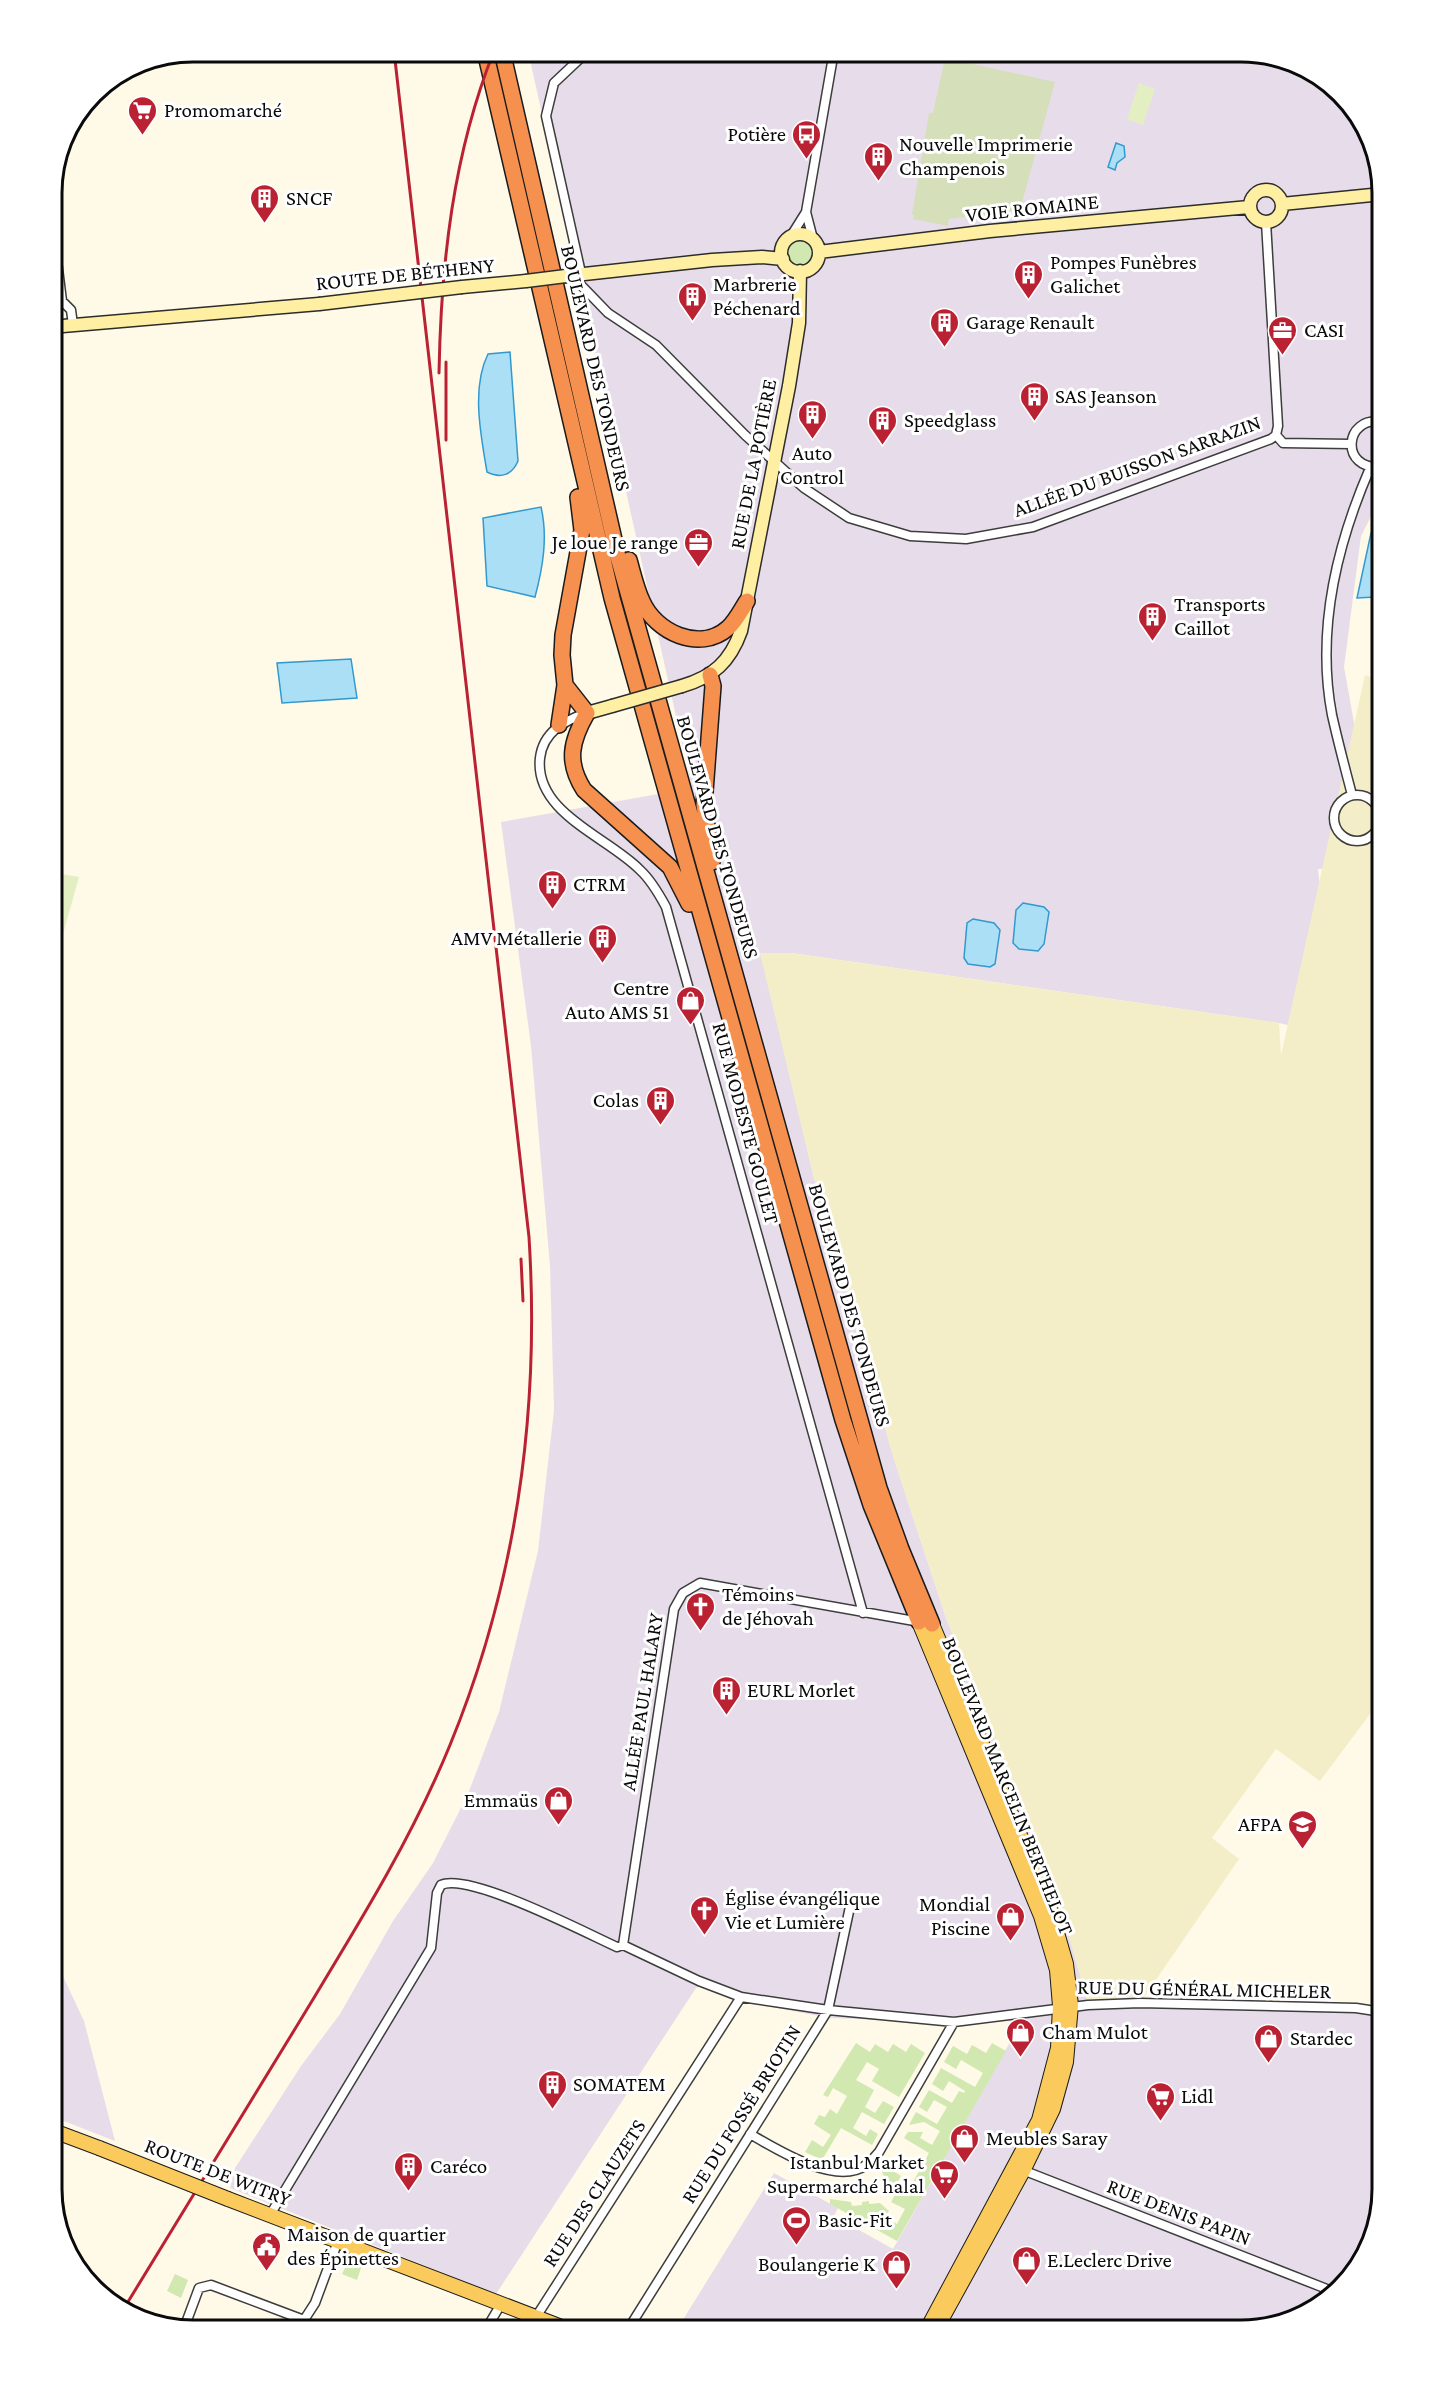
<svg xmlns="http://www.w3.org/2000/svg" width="1433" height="2382" viewBox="0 0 1433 2382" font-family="'Crimson Pro',serif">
<rect width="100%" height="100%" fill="#fff9e7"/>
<!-- industrial -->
<path fill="#e7ddea" d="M 528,51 L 1250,51 L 1319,75 L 1368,130 L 1382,193 L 1382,495 L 1361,536 L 1344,667 L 1380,867 L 1318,869 L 1336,1036 L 1279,1023 L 791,953 L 761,954 L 814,1178 L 894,1459 L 946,1618 L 1066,1900 L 1088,2004 L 1382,2012 L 1382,2190 L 1358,2268 L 1303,2317 L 1240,2331 L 676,2331 L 774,2173 L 838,2208 L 834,2216 L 893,2249 L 1022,2021 L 954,2022 L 829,2018 L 747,2002 L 700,1986 L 696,1988 L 496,2294 L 230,2188 L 235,2168 L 301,2066 L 340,2014 L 393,1921 L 433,1863 L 468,1794 L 499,1712 L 538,1551 L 554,1410 L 550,1266 L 531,1046 L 501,822 L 692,788 Z
M 51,1951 L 84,2021 L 115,2141 L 51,2116 Z"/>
<!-- farmland -->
<path fill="#f4eec8" d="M 1365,675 L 1382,681 L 1382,1698 L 1320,1781 L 1276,1749 L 1212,1838 L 1239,1859 L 1140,2003 L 1088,2005 L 1059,1901 L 946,1618 L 894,1459 L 814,1178 L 760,953 L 791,953 L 1279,1023 L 1281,1055 Z"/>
<!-- green -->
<path fill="#d1e8b1" d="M788 253a13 13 0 1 1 26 0a13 13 0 1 1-26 0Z
M 856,2043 L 870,2052 L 875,2044 L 888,2052 L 893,2044 L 906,2052 L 911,2044 L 925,2053 L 899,2097 L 872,2081 L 879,2069 L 867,2062 L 856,2080 L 874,2090 L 865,2107 L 875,2113 L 883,2101 L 894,2107 L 884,2124 L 862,2112 L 853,2128 L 866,2136 L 870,2129 L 878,2134 L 872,2145 L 841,2128 L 822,2160 L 805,2152 L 812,2140 L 823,2147 L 831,2135 L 814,2124 L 819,2115 L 825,2117 L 830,2109 L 837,2114 L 847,2096 L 833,2088 L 828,2097 L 823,2095 Z
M 992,2043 L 1006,2051 L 897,2241 L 830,2204 L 830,2199 L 851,2202 L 852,2206 L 862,2205 L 862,2202 L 869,2201 L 869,2204 L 880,2203 L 889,2211 L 885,2217 L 897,2224 L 905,2209 L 891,2202 L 895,2195 L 891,2192 L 882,2172 L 885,2166 L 901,2176 L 896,2185 L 908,2191 L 929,2153 L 904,2138 L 908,2132 L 923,2132 L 920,2138 L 932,2145 L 940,2131 L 924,2122 L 909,2125 L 916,2112 L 937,2124 L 947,2107 L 934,2100 L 927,2112 L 919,2107 L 929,2090 L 952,2103 L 959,2091 L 964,2093 L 965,2091 L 949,2081 L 943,2091 L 932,2084 L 941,2068 L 975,2087 L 983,2073 L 961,2060 L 956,2069 L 944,2062 L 953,2046 L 967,2054 L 972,2045 L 986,2053 Z
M 349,2260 L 362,2265 L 357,2280 L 342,2274 Z
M 175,2274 L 188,2280 L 181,2298 L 167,2291 Z"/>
<!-- cemetery -->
<path fill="#d5dfba" d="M 945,58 L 1055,82 L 1020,210 L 949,219 L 948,226 L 913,219 L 914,215 L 912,214 L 929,113 L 933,113 Z"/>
<!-- pitch -->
<path fill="#e3efc3" d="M 1139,83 L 1155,89 L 1143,125 L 1127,119 Z
M 51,872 L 79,877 L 51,977 Z"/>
<!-- water -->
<path fill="#abdff6" stroke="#3299ce" stroke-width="1.5" d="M 1116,143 L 1124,146 L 1125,157 L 1117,163 L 1115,170 L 1108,167 Z
M 510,352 L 518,461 C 512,475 501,479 487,472 C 481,436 471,388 488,354 Z
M 541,507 C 548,537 543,567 535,597 L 487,586 L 483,518 Z
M 1382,514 L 1382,577 L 1375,597 L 1357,598 L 1371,533 Z
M 351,659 L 357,698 L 282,703 L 277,663 Z
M 1023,903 L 1044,907 L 1049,912 L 1044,944 L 1038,951 L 1019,949 L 1013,943 L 1016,910 Z
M 973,919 L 994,923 L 1000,930 L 995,964 L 990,967 L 968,964 L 964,958 L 967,923 Z"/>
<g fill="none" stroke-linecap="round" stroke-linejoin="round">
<defs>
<path id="street" d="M 51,212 L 62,301 L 71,310 L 73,325
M 1266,222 L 1278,426 L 1276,435
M 791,236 L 806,212
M 813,239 L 806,212 L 834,51
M 581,273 L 546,116 L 554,83 L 588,51
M 567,276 L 578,282 L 608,313 L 656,345 L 745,435 L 804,488 L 849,518 L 910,536 L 966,539 L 1033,527 L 1271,439 L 1276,435
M 1276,435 L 1283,443 L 1351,444
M 1382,467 C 1339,471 1344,415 1382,422
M 586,713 C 564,721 543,732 540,758 C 534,813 608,837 640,870 C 651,880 659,894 666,907 L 863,1613
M 1352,795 C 1345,768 1338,742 1332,715 C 1316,631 1337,544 1370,468
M1334 818a23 23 0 1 1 46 0a23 23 0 1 1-46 0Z
M 623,1945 L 699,1981 L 741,1997 L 828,2010 L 954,2022 L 1088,2005 L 1140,2003 L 1356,2008 L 1382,2012
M 623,1945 L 674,1609 L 683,1593 L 700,1583 L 920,1622
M 750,2134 C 776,2149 836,2187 866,2165 C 871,2162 875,2156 879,2152 L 954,2022
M 1020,2169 L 1332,2291
M 270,2215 L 431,1948 L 437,1893 L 441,1885 C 469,1872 586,1933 617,1947 L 623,1945
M 536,2317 L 741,1997
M 183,2331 L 199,2288 L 211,2285 L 304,2320
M 304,2331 L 304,2320 L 315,2303 L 338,2241
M 485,2331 L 501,2304
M 627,2331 L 828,2010 L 851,1902"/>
<path id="secondary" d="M1250 206a16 16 0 1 1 32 0a16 16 0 1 1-32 0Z
M 1282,204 L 1382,194
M781 253a19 19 0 1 1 38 0a19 19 0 1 1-38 0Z
M 819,252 L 990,231 L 1249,207
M 566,276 L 712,260 L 762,257 L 783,259
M 462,287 L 526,281
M 51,327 L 319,304
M 682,686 C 713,677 730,662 741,631 L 789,386 L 799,323 L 800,271
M 587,713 L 612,706"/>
<path id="primary" d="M 919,1622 L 1041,1916 L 1057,1970 L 1060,2006 L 1058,2048 L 1039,2120 L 926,2331
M 932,1624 L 1049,1905 L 1066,1964 L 1071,2005 L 1066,2062 L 1053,2109 L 1023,2171 L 939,2324
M 51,2130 L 99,2148
M 228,2199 L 572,2331"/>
<path id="highway" d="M 485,51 L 612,598 L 843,1420 L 871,1505 L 919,1622
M 502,51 L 618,557 L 879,1488 L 901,1549 L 932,1624
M 629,560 C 633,574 636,588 642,601 C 655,632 700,653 728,628 C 736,621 741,610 747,601
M 710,675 L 713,686 L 704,805 L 712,862
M 565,685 L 587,713 C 571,741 566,762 584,790 L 670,867 L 689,904
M 559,725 L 565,685 L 562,655 L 563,635 L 582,530 L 578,497"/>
</defs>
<!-- street casing -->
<use href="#street" stroke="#3d3d3d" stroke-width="11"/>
<!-- secondary casing -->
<use href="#secondary" stroke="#2c2c2c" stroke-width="15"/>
<!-- primary casing -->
<use href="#primary" stroke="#1b1b1b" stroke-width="16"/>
<!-- highway casing -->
<use href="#highway" stroke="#1b1b1b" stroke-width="18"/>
<!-- street -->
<use href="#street" stroke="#fff" stroke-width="8"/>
<!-- secondary -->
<use href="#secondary" stroke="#ffefa2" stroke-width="12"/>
<!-- primary -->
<use href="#primary" stroke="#faca5c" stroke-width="14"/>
<!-- highway -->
<use href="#highway" stroke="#f6904e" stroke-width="15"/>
<!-- rail -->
<path stroke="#ba2233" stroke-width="3" d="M 446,362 L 446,440
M 439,373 C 441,263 453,154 494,51
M 521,1259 L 523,1301
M 123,2310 C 182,2215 239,2119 298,2024 C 353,1933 410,1843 450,1745 C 516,1584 540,1411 529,1237 L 394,51"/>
<defs>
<path id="secondary-bridge" d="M 526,281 L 566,276
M 319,304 L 462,287
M 612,706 L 682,686"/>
<path id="primary-bridge" d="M 99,2148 L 228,2199"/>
</defs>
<!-- secondary-bridge casing -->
<use href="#secondary-bridge" stroke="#2c2c2c" stroke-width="15" stroke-linecap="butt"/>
<!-- primary-bridge casing -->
<use href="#primary-bridge" stroke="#1b1b1b" stroke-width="16" stroke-linecap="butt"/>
<!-- secondary-bridge -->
<use href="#secondary-bridge" stroke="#ffefa2" stroke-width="12"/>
<!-- primary-bridge -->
<use href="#primary-bridge" stroke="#faca5c" stroke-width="14"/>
</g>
<!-- icons -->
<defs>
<symbol id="supermarket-pin" viewBox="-11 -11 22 30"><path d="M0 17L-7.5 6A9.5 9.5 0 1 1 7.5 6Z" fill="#ba2233" stroke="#fff"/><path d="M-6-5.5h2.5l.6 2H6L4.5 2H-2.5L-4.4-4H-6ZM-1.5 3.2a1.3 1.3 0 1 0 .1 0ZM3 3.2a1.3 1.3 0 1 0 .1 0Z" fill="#fff"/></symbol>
<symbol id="bus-pin" viewBox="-11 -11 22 30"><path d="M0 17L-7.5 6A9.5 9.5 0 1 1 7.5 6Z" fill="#ba2233" stroke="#fff"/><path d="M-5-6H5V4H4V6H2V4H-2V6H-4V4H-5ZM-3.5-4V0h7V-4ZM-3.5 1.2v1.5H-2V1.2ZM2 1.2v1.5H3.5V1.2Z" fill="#fff"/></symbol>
<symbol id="building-pin" viewBox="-11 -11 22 30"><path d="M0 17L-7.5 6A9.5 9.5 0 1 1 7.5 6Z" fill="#ba2233" stroke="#fff"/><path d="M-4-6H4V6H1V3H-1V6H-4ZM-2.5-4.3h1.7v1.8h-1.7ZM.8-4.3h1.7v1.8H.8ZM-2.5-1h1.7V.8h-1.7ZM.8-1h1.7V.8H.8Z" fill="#fff"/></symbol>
<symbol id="office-pin" viewBox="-11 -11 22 30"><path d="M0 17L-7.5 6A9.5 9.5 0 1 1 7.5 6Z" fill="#ba2233" stroke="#fff"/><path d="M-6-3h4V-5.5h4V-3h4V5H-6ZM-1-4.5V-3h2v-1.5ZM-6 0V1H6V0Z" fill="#fff"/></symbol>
<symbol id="shop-pin" viewBox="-11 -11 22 30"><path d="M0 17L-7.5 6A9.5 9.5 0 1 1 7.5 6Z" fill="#ba2233" stroke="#fff"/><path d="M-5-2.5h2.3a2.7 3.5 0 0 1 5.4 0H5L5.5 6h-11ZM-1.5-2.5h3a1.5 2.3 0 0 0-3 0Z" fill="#fff"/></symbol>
<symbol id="church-pin" viewBox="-11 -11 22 30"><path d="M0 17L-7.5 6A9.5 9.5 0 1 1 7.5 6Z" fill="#ba2233" stroke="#fff"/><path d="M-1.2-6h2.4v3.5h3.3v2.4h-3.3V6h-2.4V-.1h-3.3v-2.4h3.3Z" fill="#fff"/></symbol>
<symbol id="university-pin" viewBox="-11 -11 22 30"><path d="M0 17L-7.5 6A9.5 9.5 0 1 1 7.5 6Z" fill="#ba2233" stroke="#fff"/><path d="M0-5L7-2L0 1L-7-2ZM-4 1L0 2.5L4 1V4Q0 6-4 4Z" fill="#fff"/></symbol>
<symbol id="stadium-pin" viewBox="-11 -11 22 30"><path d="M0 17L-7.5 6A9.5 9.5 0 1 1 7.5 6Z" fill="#ba2233" stroke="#fff"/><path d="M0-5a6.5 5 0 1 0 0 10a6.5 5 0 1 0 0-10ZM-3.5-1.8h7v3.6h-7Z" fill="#fff"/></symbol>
<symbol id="civic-pin" viewBox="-11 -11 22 30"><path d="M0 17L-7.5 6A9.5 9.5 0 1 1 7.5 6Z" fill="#ba2233" stroke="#fff"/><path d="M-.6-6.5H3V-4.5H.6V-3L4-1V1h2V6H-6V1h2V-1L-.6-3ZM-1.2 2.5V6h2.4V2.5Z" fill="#fff"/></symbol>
</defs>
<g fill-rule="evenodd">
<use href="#supermarket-pin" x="126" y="94" width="33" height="45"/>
<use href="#bus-pin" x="790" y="118" width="33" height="45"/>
<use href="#building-pin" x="862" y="140" width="33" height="45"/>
<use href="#building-pin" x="248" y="182" width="33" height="45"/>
<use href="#building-pin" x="1012" y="258" width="33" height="45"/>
<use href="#building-pin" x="676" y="280" width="33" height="45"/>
<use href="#building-pin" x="928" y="306" width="33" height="45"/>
<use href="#office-pin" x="1266" y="314" width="33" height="45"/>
<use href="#building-pin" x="1018" y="380" width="33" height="45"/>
<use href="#building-pin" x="796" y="398" width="33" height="45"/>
<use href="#building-pin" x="866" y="404" width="33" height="45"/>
<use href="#office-pin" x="682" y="526" width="33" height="45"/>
<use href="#building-pin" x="1136" y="600" width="33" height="45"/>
<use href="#building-pin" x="536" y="868" width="33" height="45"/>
<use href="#building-pin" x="586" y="922" width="33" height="45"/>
<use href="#shop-pin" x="674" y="984" width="33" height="45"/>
<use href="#building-pin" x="644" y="1084" width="33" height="45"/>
<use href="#church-pin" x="684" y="1590" width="33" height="45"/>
<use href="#building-pin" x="710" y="1674" width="33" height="45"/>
<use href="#shop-pin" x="542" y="1784" width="33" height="45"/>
<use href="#university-pin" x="1286" y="1808" width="33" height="45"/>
<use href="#church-pin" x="688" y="1894" width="33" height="45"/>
<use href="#shop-pin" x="994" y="1900" width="33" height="45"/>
<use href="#shop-pin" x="1004" y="2016" width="33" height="45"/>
<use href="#shop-pin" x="1252" y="2022" width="33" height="45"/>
<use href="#building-pin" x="536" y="2068" width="33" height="45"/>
<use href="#supermarket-pin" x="1144" y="2080" width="33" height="45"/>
<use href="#shop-pin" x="948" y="2122" width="33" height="45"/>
<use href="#building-pin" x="392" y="2150" width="33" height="45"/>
<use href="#supermarket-pin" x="928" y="2158" width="33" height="45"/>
<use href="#stadium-pin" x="780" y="2204" width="33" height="45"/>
<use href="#civic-pin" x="250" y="2230" width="33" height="45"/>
<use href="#shop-pin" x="1010" y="2244" width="33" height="45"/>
<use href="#shop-pin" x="880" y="2248" width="33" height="45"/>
</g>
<g text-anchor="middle" stroke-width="6" stroke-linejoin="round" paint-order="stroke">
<!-- poi labels -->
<g font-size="21" fill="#0a0a0a" stroke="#fff" text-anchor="start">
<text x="164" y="117">Promomarché</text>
<text x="786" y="141" text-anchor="end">Potière</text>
<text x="899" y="151">Nouvelle Imprimerie<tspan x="899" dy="24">Champenois</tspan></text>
<text x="286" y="205">SNCF</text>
<text x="1050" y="269">Pompes Funèbres<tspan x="1050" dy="24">Galichet</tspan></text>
<text x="713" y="291">Marbrerie<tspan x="713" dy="24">Péchenard</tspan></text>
<text x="966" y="329">Garage Renault</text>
<text x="1304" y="337">CASI</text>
<text x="1055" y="403">SAS Jeanson</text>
<text x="904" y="427">Speedglass</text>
<text x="812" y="460" text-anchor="middle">Auto<tspan x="812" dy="24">Control</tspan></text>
<text x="678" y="549" text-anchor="end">Je loue Je range</text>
<text x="1174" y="611">Transports<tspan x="1174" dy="24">Caillot</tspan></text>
<text x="573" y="891">CTRM</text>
<text x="582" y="945" text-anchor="end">AMV Métallerie</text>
<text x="669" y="995" text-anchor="end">Centre<tspan x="669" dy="24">Auto AMS 51</tspan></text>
<text x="639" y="1107" text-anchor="end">Colas</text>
<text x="722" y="1601">Témoins<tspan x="722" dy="24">de Jéhovah</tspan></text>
<text x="747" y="1697">EURL Morlet</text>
<text x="538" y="1807" text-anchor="end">Emmaüs</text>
<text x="1282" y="1831" text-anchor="end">AFPA</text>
<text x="725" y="1905">Église évangélique<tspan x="725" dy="24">Vie et Lumière</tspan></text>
<text x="990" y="1911" text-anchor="end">Mondial<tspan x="990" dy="24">Piscine</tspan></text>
<text x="1042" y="2039">Cham Mulot</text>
<text x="1290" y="2045">Stardec</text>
<text x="573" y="2091">SOMATEM</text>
<text x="1181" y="2103">Lidl</text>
<text x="986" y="2145">Meubles Saray</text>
<text x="924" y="2169" text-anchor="end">Istanbul Market<tspan x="924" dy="24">Supermarché halal</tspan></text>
<text x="430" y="2173">Caréco</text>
<text x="818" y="2227">Basic-Fit</text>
<text x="287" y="2241">Maison de quartier<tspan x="287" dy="24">des Épinettes</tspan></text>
<text x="1047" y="2267">E.Leclerc Drive</text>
<text x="875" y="2271" text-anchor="end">Boulangerie K</text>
</g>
<!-- street labels -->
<g font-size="21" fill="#0a0a0a" stroke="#fff">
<text transform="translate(1032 208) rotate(-6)" y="7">VOIE ROMAINE</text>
<text transform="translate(405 274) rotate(-6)" y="7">ROUTE DE BÉTHENY</text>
<text transform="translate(596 368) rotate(77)" y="7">BOULEVARD DES TONDEURS</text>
<text transform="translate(753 464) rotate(-79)" y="7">RUE DE LA POTIÈRE</text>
<text transform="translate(1137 466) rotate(-20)" y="7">ALLÉE DU BUISSON SARRAZIN</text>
<text transform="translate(718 837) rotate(74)" y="7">BOULEVARD DES TONDEURS</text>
<text transform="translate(746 1123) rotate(75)" y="7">RUE MODESTE GOULET</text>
<text transform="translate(850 1305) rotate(74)" y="7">BOULEVARD DES TONDEURS</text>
<text transform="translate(642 1702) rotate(-81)" y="7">ALLÉE PAUL HALARY</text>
<text transform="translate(1008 1786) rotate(68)" y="7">BOULEVARD MARCELIN BERTHELOT</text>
<text transform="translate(1204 1989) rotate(1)" y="7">RUE DU GÉNÉRAL MICHELER</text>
<text transform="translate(741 2114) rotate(-58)" y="7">RUE DU FOSSÉ BRIOTIN</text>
<text transform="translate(218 2172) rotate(21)" y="7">ROUTE DE WITRY</text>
<text transform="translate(594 2193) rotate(-57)" y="7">RUE DES CLAUZETS</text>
<text transform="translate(1179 2212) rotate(21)" y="7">RUE DENIS PAPIN</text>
</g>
</g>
<!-- crop -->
<path d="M0 0H1433V2382H0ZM193 62H1241A131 131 0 0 1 1372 193V2189A131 131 0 0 1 1241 2320H193A131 131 0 0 1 62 2189V193A131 131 0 0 1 193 62Z" fill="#fff" fill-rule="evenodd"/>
<path fill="none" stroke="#0a0a0a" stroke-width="3" d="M193 62H1241A131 131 0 0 1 1372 193V2189A131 131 0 0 1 1241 2320H193A131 131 0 0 1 62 2189V193A131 131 0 0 1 193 62Z"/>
</svg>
